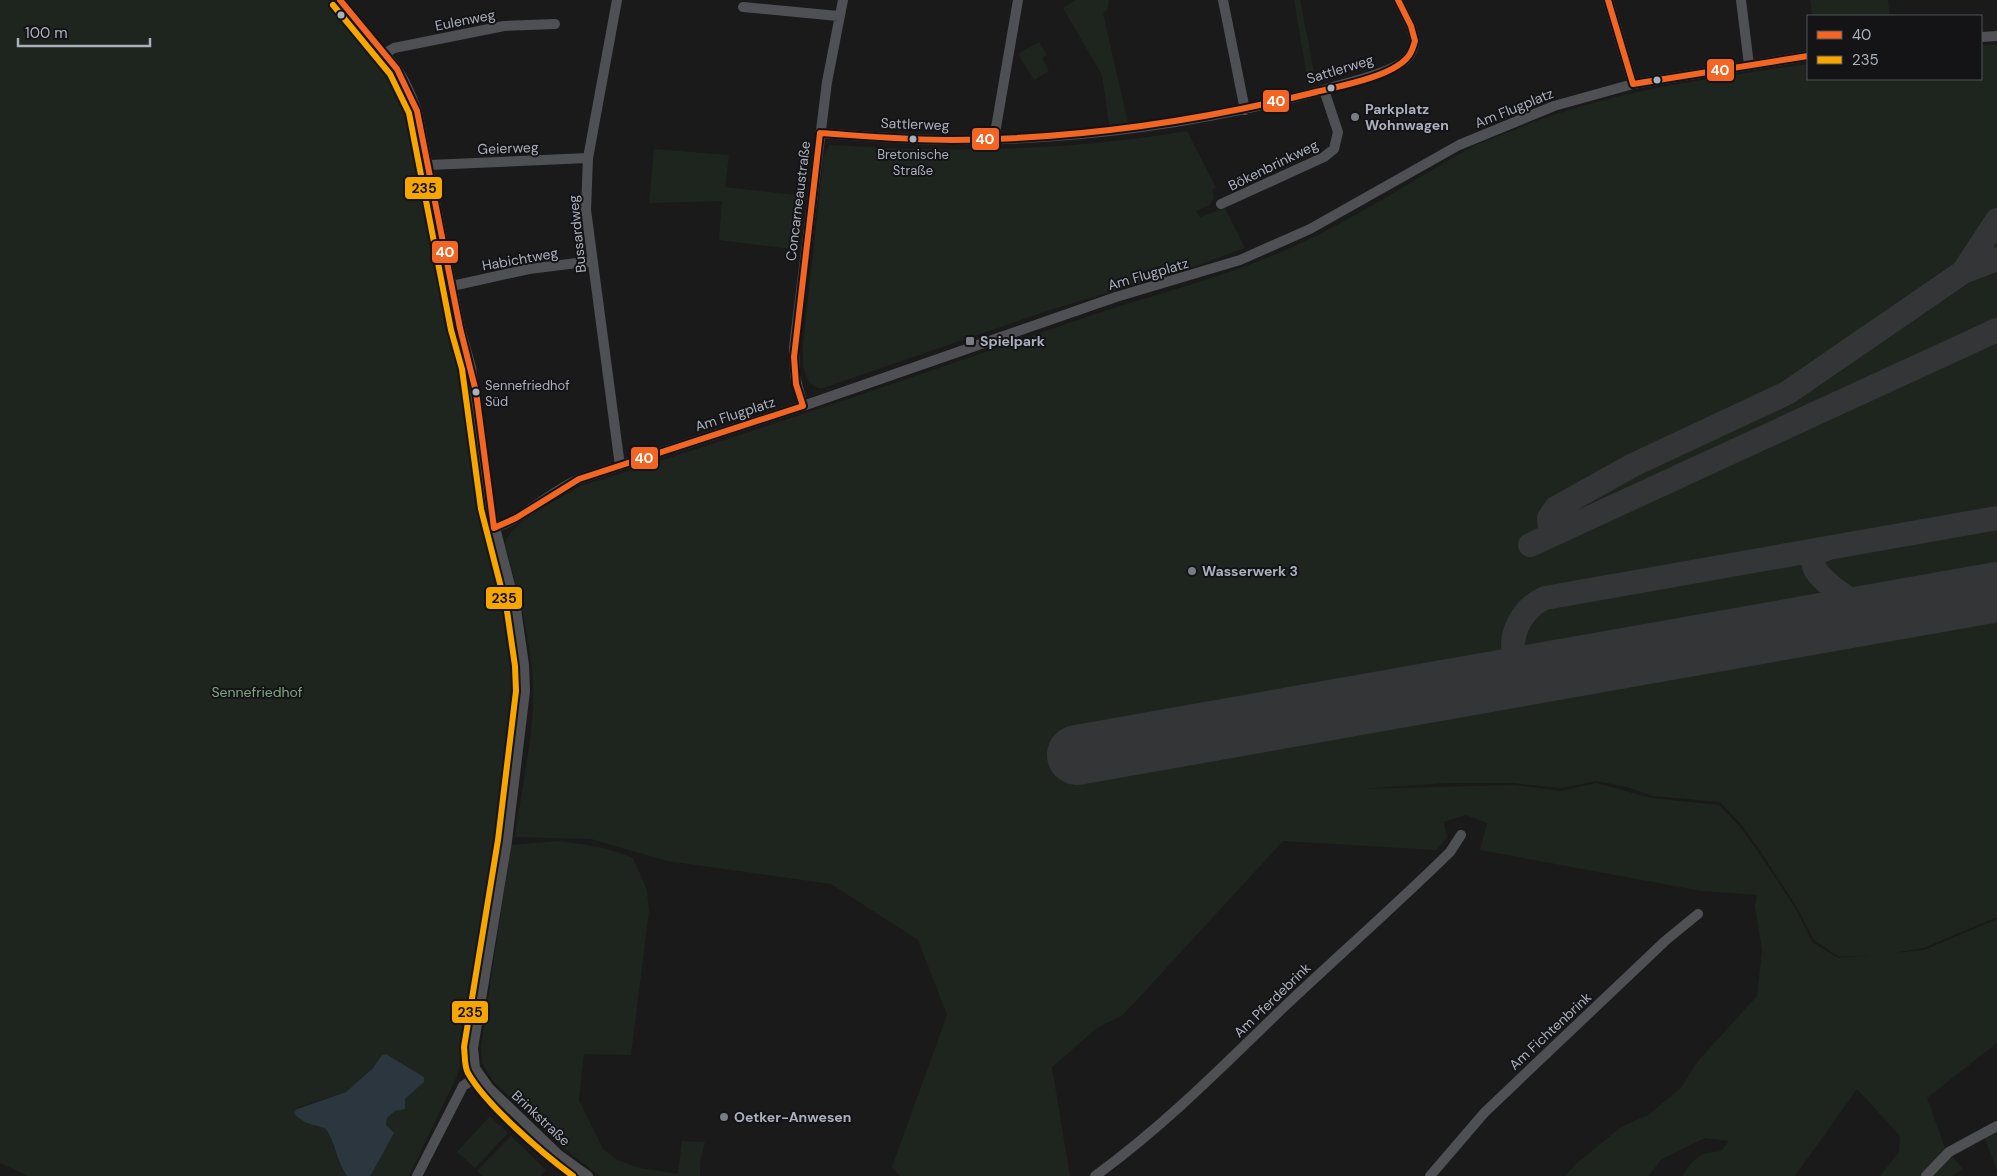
<svg xmlns="http://www.w3.org/2000/svg" width="1997" height="1176" viewBox="0 0 1997 1176" font-family="'DM Sans',sans-serif">
<rect width="100%" height="100%" fill="#1a1a1b"/>
<!-- green -->
<path fill="#1e251e" d="M 0,0 L 329,0 C 348,30 376,51 396,81 C 405,95 410,111 415,127 L 451,318 L 468,393 L 476,487 L 484,529 L 507,612 L 514,656 L 516,701 L 510,751 L 463,1056 L 457,1076 L 409,1176 L 370,1176 L 393,1134 L 386,1125 L 387,1118 L 395,1111 L 405,1109 L 405,1099 L 424,1082 L 424,1077 L 386,1054 L 382,1055 L 373,1068 L 346,1092 L 297,1108 L 315,1126 L 325,1128 C 335,1143 336,1161 347,1176 L 28,1176 L 0,1163 Z
M 1076,0 L 1109,0 L 1107,10 L 1103,13 L 1128,123 L 1109,125 L 1102,75 L 1063,8 Z
M 1294,0 L 1300,0 L 1316,82 L 1308,83 Z
M 1810,0 L 1888,0 L 1890,16 L 1812,16 Z
M 1039,42 L 1047,55 L 1042,58 L 1049,71 L 1034,80 L 1018,54 Z
M 1997,44 L 1997,917 L 1924,948 L 1886,954 L 1839,957 L 1814,940 L 1796,906 L 1759,849 L 1741,824 L 1720,802 L 1653,796 L 1628,787 L 1596,781 L 1561,788 L 1513,783 L 1447,783 L 1362,789 L 1515,785 L 1561,791 L 1596,783 L 1651,798 L 1719,805 L 1740,827 L 1757,850 L 1794,906 L 1813,943 L 1839,958 L 1924,950 L 1997,919 L 1997,1043 L 1927,1098 L 1945,1148 L 1963,1169 L 1953,1176 L 1880,1176 L 1899,1152 L 1900,1136 L 1857,1089 L 1795,1176 L 1682,1176 C 1695,1158 1698,1153 1721,1151 L 1729,1141 L 1705,1138 L 1662,1159 L 1648,1176 L 1565,1176 L 1576,1164 L 1621,1127 L 1648,1115 L 1681,1088 L 1698,1061 L 1757,996 L 1762,950 L 1755,906 L 1757,895 L 1702,891 L 1480,850 L 1487,823 L 1466,815 L 1444,822 L 1447,838 L 1436,850 L 1283,841 L 1123,1015 L 1097,1028 L 1052,1067 L 1070,1176 L 900,1176 L 892,1167 L 947,1015 L 918,940 L 831,884 L 667,861 L 591,839 L 515,837 C 521,790 535,733 533,685 C 531,636 517,591 505,543 C 509,524 563,495 581,486 C 746,434 909,379 1072,322 C 1134,300 1198,285 1259,261 C 1330,234 1395,191 1461,153 C 1476,144 1493,138 1509,132 C 1604,91 1706,79 1808,64 L 1808,79 L 1981,79 L 1981,45 Z
M 1187,131 L 1216,188 L 1212,190 L 1214,198 L 1210,205 L 1196,211 L 1200,217 L 1225,208 L 1245,248 L 1199,265 L 1044,312 L 823,388 L 818,388 L 809,383 L 803,367 L 803,344 L 824,154 L 830,145 C 950,153 1069,151 1187,131 Z
M 654,149 L 729,155 L 725,187 L 805,196 L 799,250 L 719,240 L 722,201 L 649,203 Z
M 558,841 C 584,844 608,847 633,858 L 647,890 L 649,912 L 631,1055 L 584,1054 L 579,1100 L 603,1149 L 617,1160 L 640,1168 L 678,1174 L 682,1141 L 705,1142 L 700,1163 L 700,1176 L 600,1176 L 561,1146 L 493,1081 L 482,1063 L 481,1046 L 511,845 Z
M 490,1116 L 508,1133 L 475,1168 L 457,1152 Z
M 1997,1129 L 1997,1170 L 1984,1136 Z
M 511,1136 L 546,1170 L 540,1176 L 483,1176 L 477,1171 Z"/>
<!-- water -->
<path fill="#2c363e" d="M 386,1054 L 424,1077 L 424,1082 L 405,1099 L 405,1109 L 395,1111 L 387,1118 L 386,1125 L 394,1133 L 372,1173 L 370,1176 L 347,1176 C 336,1161 336,1143 325,1128 C 315,1126 300,1122 294,1113 L 297,1109 L 346,1092 L 373,1068 L 382,1055 Z"/>
<g fill="none" stroke-linecap="round" stroke-linejoin="round">
<!-- taxiway -->
<path stroke="#343537" stroke-width="24" d="M 1963,272 L 1997,220
M 1551,535 L 1549,518 L 1556,508 L 1633,465 L 1787,393 L 1963,272 L 1997,259
M 1530,545 L 1997,330
M 1828,548 C 1795,561 1826,582 1840,593 C 1849,599 1857,606 1867,609 C 1875,612 1883,611 1891,611
M 1538,673 C 1496,665 1513,611 1545,598 L 1997,518"/>
<!-- runway -->
<path stroke="#343537" stroke-width="60" d="M 1077,755 L 1997,592"/>
<!-- minor -->
<path stroke="#4e5054" stroke-width="10" d="M 340,0 C 356,26 379,45 397,69 C 406,82 412,97 417,111 L 460,328 L 471,367 L 490,508 L 516,609 L 524,665 L 525,691 L 507,841 L 473,1048 L 475,1068 L 489,1088 L 559,1155 L 588,1176
M 617,0 L 588,158 L 586,210 L 620,466
M 1223,0 L 1245,110
M 1608,0 L 1633,84
M 1741,0 L 1749,65
M 743,7 L 838,16
M 1981,37 L 1997,36
M 384,54 L 394,48 L 504,26 L 555,24
M 820,133 C 864,136 908,140 952,140 C 1078,140 1202,123 1323,90 C 1343,84 1390,73 1404,61 C 1411,56 1413,49 1415,41 L 1411,26 L 1398,0
M 994,139 L 1018,0
M 429,165 L 588,158
M 1221,204 L 1324,157 L 1334,149 L 1338,132 L 1324,90
M 452,286 L 529,269 L 593,261
M 803,406 L 795,376 L 794,347 L 827,82 L 843,0
M 494,528 C 525,518 549,492 579,479 L 803,406 L 1116,297 L 1240,260 L 1310,229 L 1459,145 L 1554,106 L 1633,84 L 1808,56
M 417,1176 L 463,1086 L 478,1076
M 1095,1176 C 1164,1126 1223,1066 1284,1007 C 1339,955 1396,905 1450,852 L 1461,835
M 1430,1176 L 1485,1112 L 1665,941 L 1698,914
M 1926,1176 L 1949,1152 L 1997,1126"/>
<defs>
<path id="bus-1" d="M 340,0 L 397,69 L 417,111 L 460,328 L 476,392 L 494,528
M 1608,0 L 1633,84
M 1633,84 L 1808,56
M 820,133 C 864,136 908,140 952,140 C 1075,139 1196,122 1316,92 C 1340,86 1390,77 1407,58 C 1412,53 1413,47 1415,41 L 1411,26 L 1398,0
M 803,406 L 796,384 L 794,357 L 820,133
M 494,528 L 516,518 L 579,479 L 803,406"/>
<path id="bus-2" d="M 333,5 L 390,74 L 409,113 L 451,330 L 462,369 L 481,509 L 507,611 L 515,666 L 516,691 L 498,840 L 464,1047 C 465,1054 464,1066 468,1073 C 486,1105 543,1154 573,1176"/>
</defs>
<!-- bus-1 casing -->
<use href="#bus-1" stroke="#141417" stroke-width="10"/>
<!-- bus-2 casing -->
<use href="#bus-2" stroke="#141417" stroke-width="10"/>
<!-- bus-1 -->
<use href="#bus-1" stroke="#f26522" stroke-width="6"/>
<!-- bus-2 -->
<use href="#bus-2" stroke="#f7a600" stroke-width="6"/>
</g>
<!-- markers -->
<g fill="#abb1bc" stroke="#141417" stroke-width="2">
<circle cx="341" cy="15" r="4.5"/>
<circle cx="1657" cy="80" r="4.5"/>
<circle cx="1331" cy="88" r="4.5"/>
<circle cx="913" cy="139" r="4.5"/>
<circle cx="476" cy="392" r="4.5"/>
</g>
<g fill="#787c84" stroke="#141417" stroke-width="2">
<circle cx="1355" cy="117" r="5"/>
<rect x="965" y="336" width="10" height="10" rx="2.5"/>
<circle cx="1192" cy="571" r="5"/>
<circle cx="724" cy="1117" r="5"/>
</g>
<g text-anchor="middle" stroke-width="4" stroke-linejoin="round" paint-order="stroke">
<!-- bus labels -->
<g font-size="13" fill="#abb1bc" stroke="#141417">
<text x="913" y="159">Bretonische<tspan x="913" dy="16">Straße</tspan></text>
<text x="485" y="390" text-anchor="start">Sennefriedhof<tspan x="485" dy="16">Süd</tspan></text>
</g>
<!-- street labels -->
<g font-size="14" fill="#abb1bc" stroke="#141417">
<text transform="translate(465 20) rotate(-11)" y="5">Eulenweg</text>
<text transform="translate(1340 69) rotate(-17)" y="5">Sattlerweg</text>
<text transform="translate(1514 108) rotate(-22)" y="5">Am Flugplatz</text>
<text transform="translate(915 124) rotate(2)" y="5">Sattlerweg</text>
<text transform="translate(508 148) rotate(-2)" y="5">Geierweg</text>
<text transform="translate(1273 165) rotate(-26)" y="5">Bökenbrinkweg</text>
<text transform="translate(798 201) rotate(-83)" y="5">Concarneaustraße</text>
<text transform="translate(577 234) rotate(-96)" y="5">Bussardweg</text>
<text transform="translate(520 259) rotate(-10)" y="5">Habichtweg</text>
<text transform="translate(1148 274) rotate(-16)" y="5">Am Flugplatz</text>
<text transform="translate(735 414) rotate(-18)" y="5">Am Flugplatz</text>
<text transform="translate(1272 1000) rotate(-44)" y="5">Am Pferdebrink</text>
<text transform="translate(1550 1031) rotate(-43)" y="5">Am Fichtenbrink</text>
<text transform="translate(541 1118) rotate(43)" y="5">Brinkstraße</text>
</g>
<!-- poi labels -->
<g font-size="14" font-weight="bold" fill="#abb1bc" stroke="#141417" text-anchor="start">
<text x="1365" y="114">Parkplatz<tspan x="1365" dy="16">Wohnwagen</tspan></text>
<text x="980" y="346">Spielpark</text>
<text x="1202" y="576">Wasserwerk 3</text>
<text x="734" y="1122">Oetker-Anwesen</text>
</g>
<!-- park labels -->
<g font-size="14" fill="#81a782" stroke="#141417">
<text x="257" y="697">Sennefriedhof</text>
</g>
</g>
<g stroke="#141417" stroke-width="2">
<rect x="1706" y="58" width="29" height="24" rx="5" fill="#f26522"/>
<rect x="1262" y="89" width="28" height="24" rx="5" fill="#f26522"/>
<rect x="971" y="127" width="29" height="24" rx="5" fill="#f26522"/>
<rect x="404" y="176" width="39" height="24" rx="5" fill="#f7a600"/>
<rect x="431" y="240" width="28" height="24" rx="5" fill="#f26522"/>
<rect x="630" y="446" width="29" height="24" rx="5" fill="#f26522"/>
<rect x="485" y="586" width="38" height="24" rx="5" fill="#f7a600"/>
<rect x="451" y="1000" width="38" height="24" rx="5" fill="#f7a600"/>
</g>
<g font-size="14" text-anchor="middle" font-weight="bold" fill="#fff">
<text x="1720" y="75">40</text>
<text x="1276" y="106">40</text>
<text x="985" y="144">40</text>
<text x="445" y="257">40</text>
<text x="644" y="463">40</text>
</g>
<g font-size="14" text-anchor="middle" font-weight="bold" fill="#111">
<text x="424" y="193">235</text>
<text x="504" y="603">235</text>
<text x="470" y="1017">235</text>
</g>
<!-- legend -->
<rect x="1807" y="15" width="175" height="65" fill="#141417" stroke="#505359"/>
<rect x="1817" y="31" width="25" height="8" fill="#f26522" stroke="#505359"/>
<text x="1852" y="40" font-size="15" fill="#abb1bc">40</text>
<rect x="1817" y="56" width="25" height="8" fill="#f7a600" stroke="#505359"/>
<text x="1852" y="65" font-size="15" fill="#abb1bc">235</text>
<!-- scale -->
<path d="M18 38v8h132v-8" fill="none" stroke="#abb1bc" stroke-width="2.5"/>
<text x="25" y="38" font-size="15" fill="#abb1bc" stroke="#141417" stroke-width="4" paint-order="stroke">100 m</text>
</svg>
